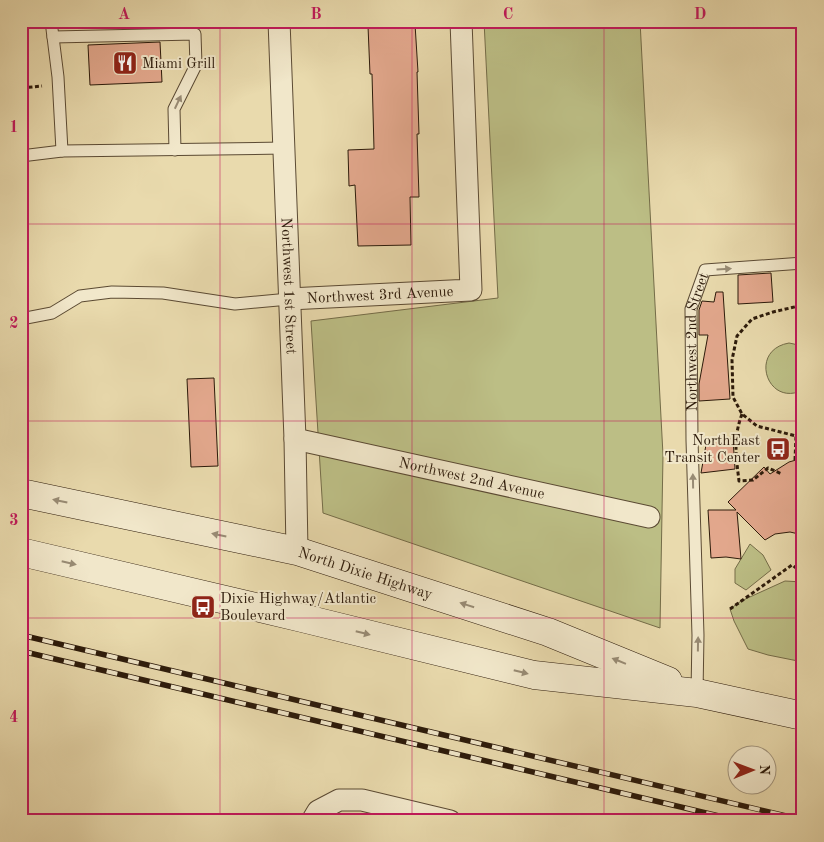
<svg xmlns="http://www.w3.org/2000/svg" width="824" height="842" viewBox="0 0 824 842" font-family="'Old Standard TT',serif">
<rect width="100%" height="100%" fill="#e9daad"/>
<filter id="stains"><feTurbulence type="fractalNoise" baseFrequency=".004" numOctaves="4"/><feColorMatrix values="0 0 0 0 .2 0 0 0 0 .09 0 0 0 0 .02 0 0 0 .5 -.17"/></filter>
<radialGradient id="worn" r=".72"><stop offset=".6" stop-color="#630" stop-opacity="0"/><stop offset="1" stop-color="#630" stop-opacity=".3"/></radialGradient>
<!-- green -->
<path fill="#bcbe85" stroke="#746c48" d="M 484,21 L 640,21 L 663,455 L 660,628 L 323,513 L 311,321 L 498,298 Z
M 789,343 L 794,344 L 803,347 L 803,390 C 767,408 748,350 789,343 Z
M 750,544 L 763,555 L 771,570 L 746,590 L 735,583 L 735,569 Z
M 785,581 L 803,582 L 803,662 L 768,655 L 748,649 L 734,621 L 730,609 L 741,601 Z"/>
<!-- building -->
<path fill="#e3a88d" stroke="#2c1a0a" d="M 415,24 L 418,72 L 417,72 L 419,134 L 417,134 L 419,197 L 410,197 L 411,245 L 358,246 L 355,185 L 349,186 L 348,150 L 374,149 L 372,74 L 370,74 L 368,26 Z
M 160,42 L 162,82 L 90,85 L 88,45 Z
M 771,273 L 773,302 L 738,304 L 738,275 Z
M 716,292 L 723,292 L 730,399 L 699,401 L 699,384 L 708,335 L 699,335 L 699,310 L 702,301 L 714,302 Z
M 214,378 L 218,466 L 191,467 L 187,379 Z
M 707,439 L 733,439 L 735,469 L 701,473 Z
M 803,458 L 803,535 L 790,532 L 775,534 L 765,540 L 737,512 L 741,559 L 726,557 L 711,558 L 708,510 L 736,510 L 728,502 L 764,467 L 770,474 L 789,462 Z"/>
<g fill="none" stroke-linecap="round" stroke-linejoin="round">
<defs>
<g id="service">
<path d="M 51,21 L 58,77 L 62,151"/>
<path d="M 53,37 L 195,34 L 196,65 L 174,109 L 175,150"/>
<path d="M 21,156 L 62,151 L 284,148"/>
<path d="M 21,319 L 52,313 L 80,296 L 112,292 L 163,293 L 235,304 L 289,299"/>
<path id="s1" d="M 697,693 L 698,635 L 692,440 L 691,309 L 705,270 L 803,263"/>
</g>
<g id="minor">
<path id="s2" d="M 279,21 L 295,439 L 297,551"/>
<path id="s3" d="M 289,299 L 471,290 L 461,21"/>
<path id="s4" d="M 295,439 L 649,517"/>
<path d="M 312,821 L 318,811 L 339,800 L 362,800 L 450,821"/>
</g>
<g id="secondary">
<path id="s5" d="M 21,493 L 297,551 L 548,632 L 668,681"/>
<path d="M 21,552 L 302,618 L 534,675 L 697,693 L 803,716"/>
</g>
</defs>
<!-- service casing -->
<use href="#service" stroke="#5b4a33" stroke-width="13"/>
<!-- minor casing -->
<use href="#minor" stroke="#5b4a33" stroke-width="23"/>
<!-- secondary casing -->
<use href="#secondary" stroke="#2c1a0a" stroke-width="29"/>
<!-- path -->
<path stroke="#2c1a0a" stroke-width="3" stroke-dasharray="4 2.5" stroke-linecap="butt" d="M 22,88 L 42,86
M 742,414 C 733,438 736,456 739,481 L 753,480 L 768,468 L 782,474
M 795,460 L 796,436 L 757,426 L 742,414 L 733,397 L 732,360 L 737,336 L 752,319 L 773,312 L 803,305
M 730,609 L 792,565 L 803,573"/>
<!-- service -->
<use href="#service" stroke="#f1e7ca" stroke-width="11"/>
<!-- minor -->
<use href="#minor" stroke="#f1e7ca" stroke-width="21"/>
<!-- secondary -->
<use href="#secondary" stroke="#f1e7ca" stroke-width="28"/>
<defs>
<path id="rail" d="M 21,635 L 803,820
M 21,651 L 740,821"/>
</defs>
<!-- rail casing -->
<use href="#rail" stroke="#2c1a0a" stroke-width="5.5"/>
<!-- rail -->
<use href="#rail" stroke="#f1e7ca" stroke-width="4" stroke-dasharray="11" stroke-linecap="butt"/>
</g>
<!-- one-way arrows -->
<defs><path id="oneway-solid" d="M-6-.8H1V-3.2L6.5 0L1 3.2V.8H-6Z" transform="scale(1.25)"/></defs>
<g fill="#988b74">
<use href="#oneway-solid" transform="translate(178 102) rotate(-65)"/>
<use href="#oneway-solid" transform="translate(724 269) rotate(-4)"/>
<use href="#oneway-solid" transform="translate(693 481) rotate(-91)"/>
<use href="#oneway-solid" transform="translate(60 501) rotate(-168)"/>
<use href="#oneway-solid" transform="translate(219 535) rotate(-168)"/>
<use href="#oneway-solid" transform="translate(69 563) rotate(13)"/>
<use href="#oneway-solid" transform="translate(467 605) rotate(-162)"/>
<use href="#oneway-solid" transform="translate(363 633) rotate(14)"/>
<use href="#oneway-solid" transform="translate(698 644) rotate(-89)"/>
<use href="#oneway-solid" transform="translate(619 661) rotate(-158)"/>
<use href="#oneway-solid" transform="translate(521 672) rotate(14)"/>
</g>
<!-- grid -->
<path fill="none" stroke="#c2185b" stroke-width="1" stroke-opacity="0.55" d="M 220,21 L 220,821M 412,21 L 412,821M 604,21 L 604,821M 21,224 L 803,224M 21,421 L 803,421M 21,618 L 803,618"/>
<!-- icons -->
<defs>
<symbol id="restaurant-square" viewBox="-11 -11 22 22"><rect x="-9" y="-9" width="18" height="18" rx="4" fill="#8f2418" stroke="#f1e7ca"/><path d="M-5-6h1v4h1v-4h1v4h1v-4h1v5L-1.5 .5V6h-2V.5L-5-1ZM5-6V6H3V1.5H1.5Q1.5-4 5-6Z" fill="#fff"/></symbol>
<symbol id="bus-square" viewBox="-11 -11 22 22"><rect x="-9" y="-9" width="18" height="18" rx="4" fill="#8f2418" stroke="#f1e7ca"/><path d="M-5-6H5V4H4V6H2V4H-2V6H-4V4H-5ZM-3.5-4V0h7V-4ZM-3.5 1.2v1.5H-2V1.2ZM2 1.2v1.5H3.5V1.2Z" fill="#fff"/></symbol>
</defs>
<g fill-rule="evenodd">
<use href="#restaurant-square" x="111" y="49" width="28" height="28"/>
<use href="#bus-square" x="764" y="435" width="28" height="28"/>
<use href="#bus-square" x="189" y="593" width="28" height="28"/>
</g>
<g text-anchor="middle" stroke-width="4" stroke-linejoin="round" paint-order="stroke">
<!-- poi labels -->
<g font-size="15" fill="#2c1a0a" stroke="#f1e7ca" text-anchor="start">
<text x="142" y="68">Miami Grill</text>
<text x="760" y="445" text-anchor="end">NorthEast<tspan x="760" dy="17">Transit Center</tspan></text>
<text x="220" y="603">Dixie Highway/Atlantic<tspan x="220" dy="17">Boulevard</tspan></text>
</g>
<!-- street labels -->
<g font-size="15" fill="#2c1a0a" stroke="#f1e7ca">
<text dy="5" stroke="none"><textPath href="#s2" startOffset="265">Northwest 1st Street</textPath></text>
<text dy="5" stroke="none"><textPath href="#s3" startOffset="91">Northwest 3rd Avenue</textPath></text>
<text dy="5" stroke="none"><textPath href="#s1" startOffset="352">Northwest 2nd Street</textPath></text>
<text dy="5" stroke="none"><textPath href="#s4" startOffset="181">Northwest 2nd Avenue</textPath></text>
<text dy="5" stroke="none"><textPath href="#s5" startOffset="354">North Dixie Highway</textPath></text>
</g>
</g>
<!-- margin -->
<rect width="824" height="842" fill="none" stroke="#e9daad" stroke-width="55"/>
<!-- north arrow -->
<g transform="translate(752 770) rotate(89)"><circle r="24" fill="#f1e7ca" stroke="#a2957d"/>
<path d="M0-4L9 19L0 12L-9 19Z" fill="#8f2418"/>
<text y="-8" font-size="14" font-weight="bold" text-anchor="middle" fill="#2c1a0a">N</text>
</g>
<rect x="28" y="28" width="768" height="786" fill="none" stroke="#c2185b" stroke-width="2"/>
<g font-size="16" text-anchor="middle" font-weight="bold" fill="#c2185b">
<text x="124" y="19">A</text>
<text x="316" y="19">B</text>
<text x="508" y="19">C</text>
<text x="700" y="19">D</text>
<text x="14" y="132">1</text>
<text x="14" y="328">2</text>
<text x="14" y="525">3</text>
<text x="14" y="722">4</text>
</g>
<rect width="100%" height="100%" filter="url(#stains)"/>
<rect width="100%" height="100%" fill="url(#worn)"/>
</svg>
